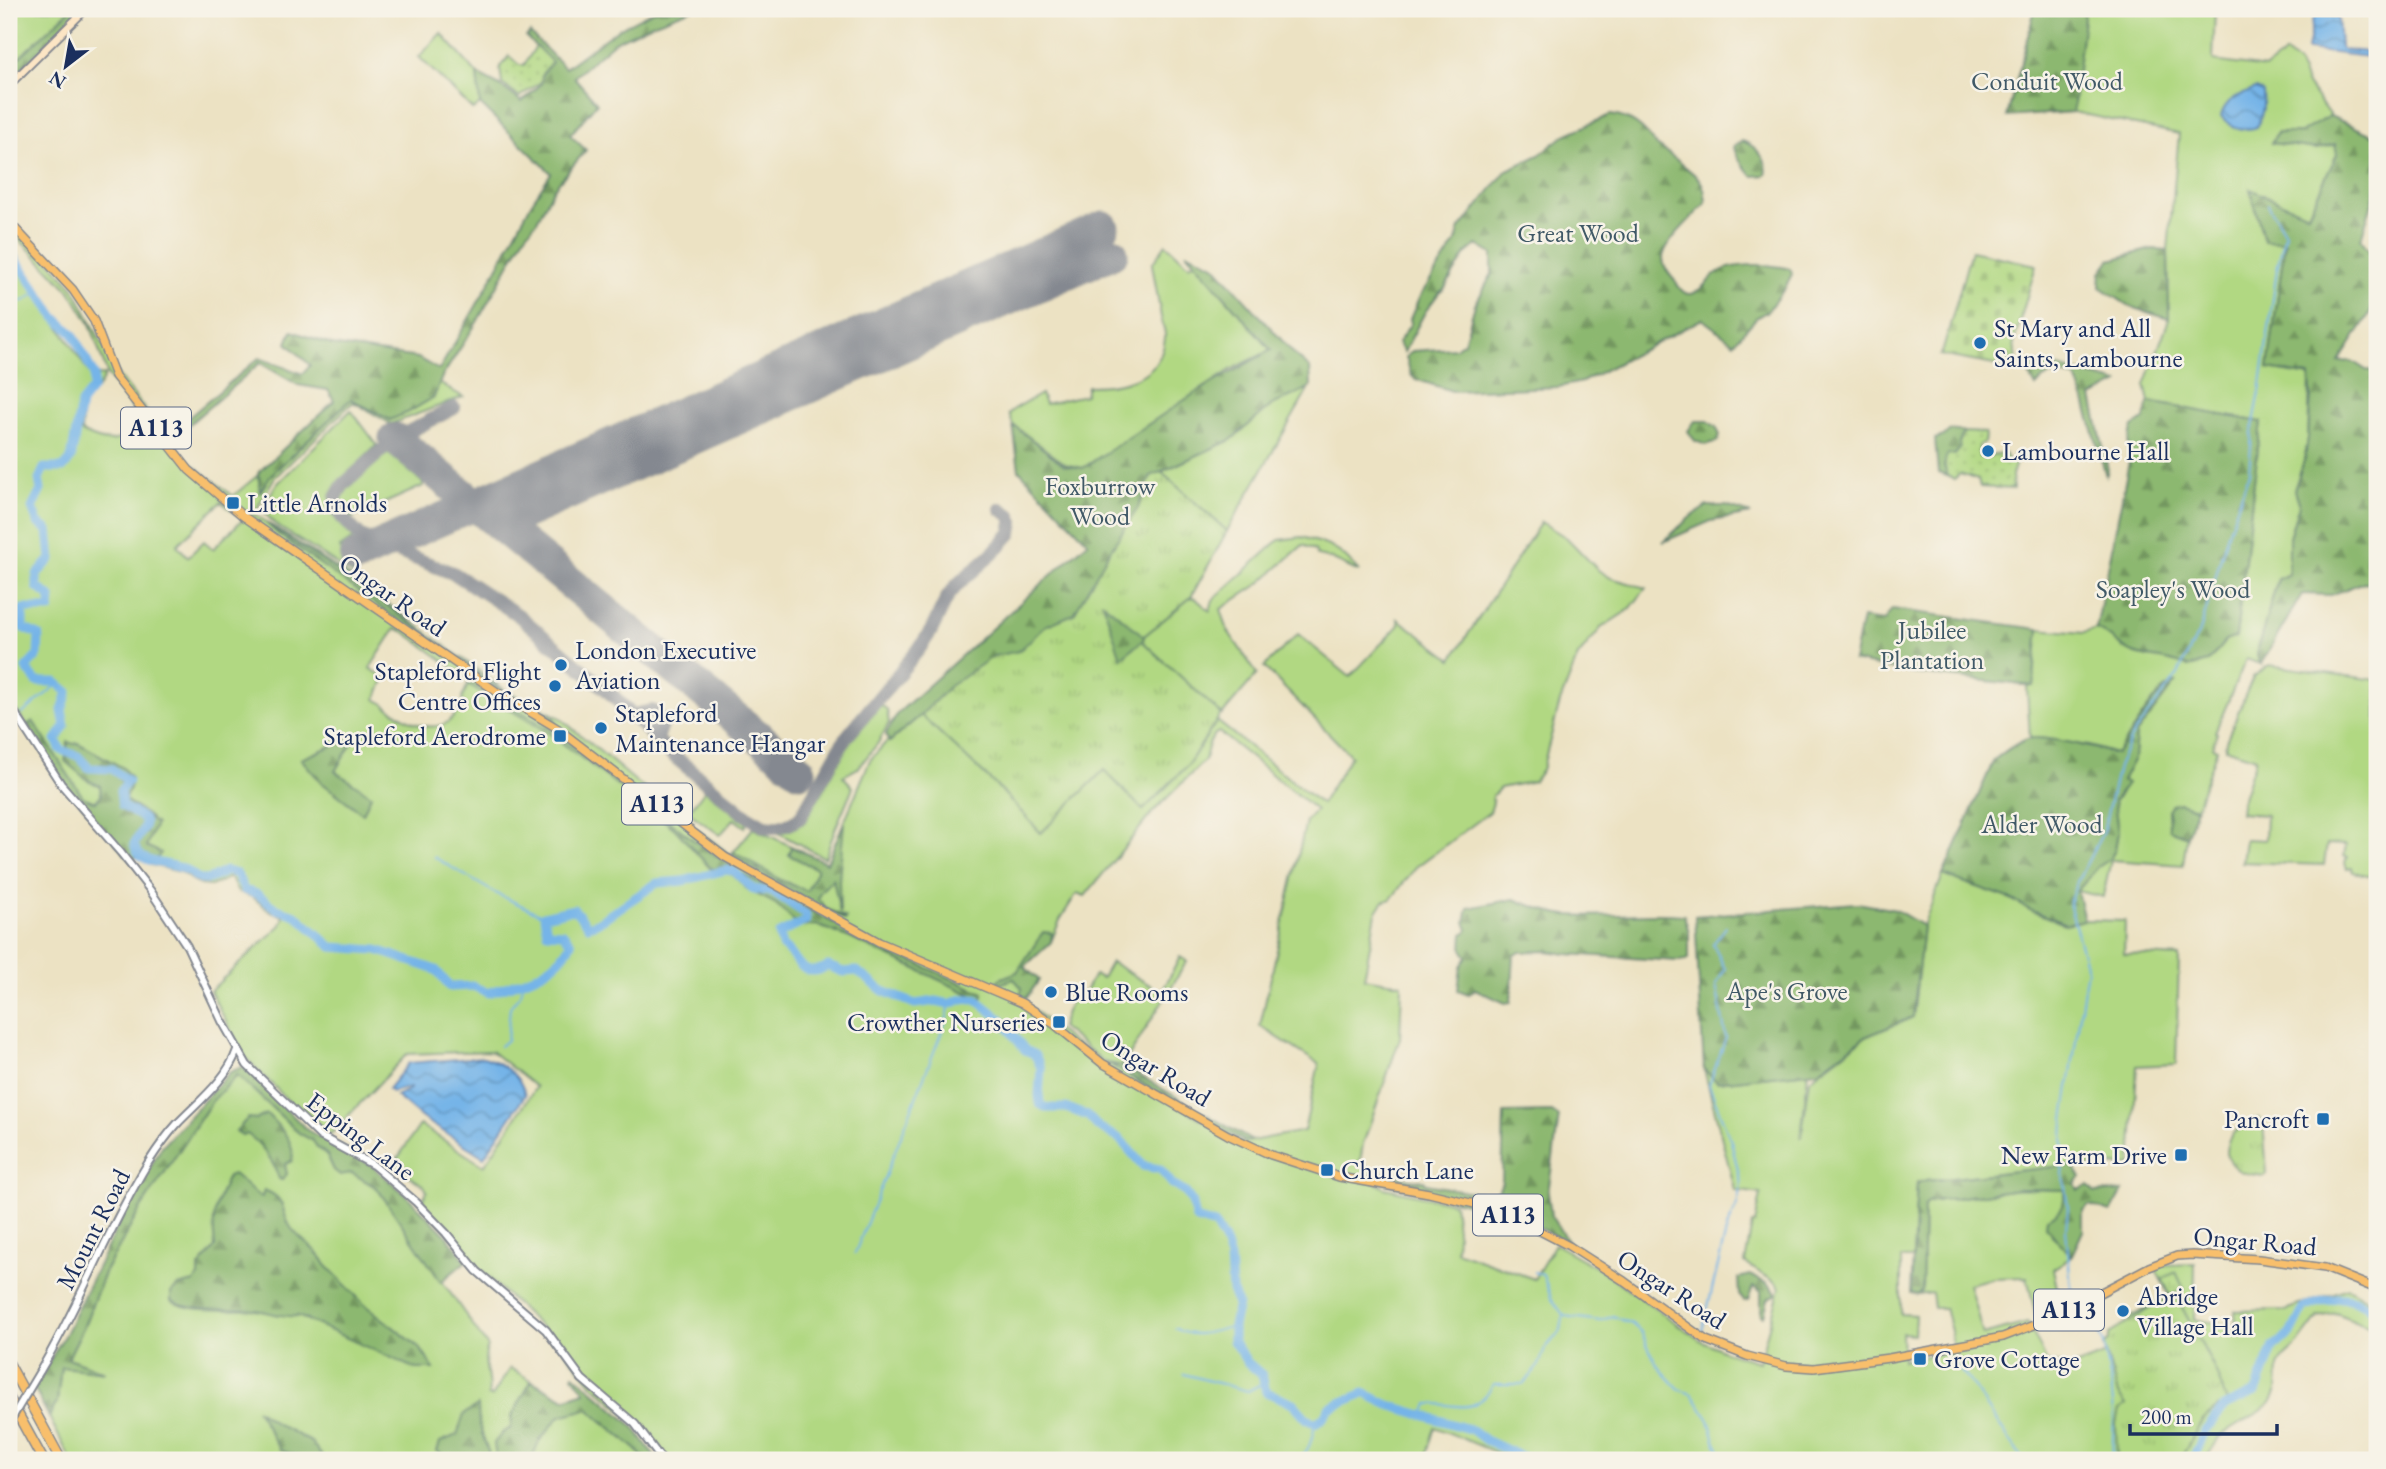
<svg xmlns="http://www.w3.org/2000/svg" width="2386" height="1469" viewBox="0 0 2386 1469" font-family="'EB Garamond',serif">
<defs>
<pattern id="forest-firs" width="22" height="20" patternUnits="userSpaceOnUse" patternTransform="scale(1.75)"><rect width="22" height="20" fill="#8cb870"/><path d="M5 1l3.5 6h-7zM16 11l3.5 6h-7z" fill="#72965f"/></pattern>
<pattern id="cemetery-stones" width="16" height="16" patternUnits="userSpaceOnUse" patternTransform="scale(1.75)"><rect width="16" height="16" fill="#b1d882"/><path d="M2 7V4a2 2 0 0 1 4 0v3zM10 15v-3a2 2 0 0 1 4 0v3z" fill="#98ba73"/></pattern>
<pattern id="park-tufts" width="24" height="20" patternUnits="userSpaceOnUse" patternTransform="scale(1.75)"><rect width="24" height="20" fill="#b1d882"/><path d="M3 7l-1-3M5 7V3M7 7l1-3M15 17l-1-3M17 17v-4M19 17l1-3" fill="none" stroke="#98ba73"/></pattern>
<pattern id="garden-dots" width="8" height="8" patternUnits="userSpaceOnUse" patternTransform="scale(1.75)"><rect width="8" height="8" fill="#b1d882"/><path d="M2 2h.1M6 6h.1" fill="none" stroke="#98ba73" stroke-width="1.8" stroke-linecap="round"/></pattern>
<pattern id="water-waves" width="16" height="10" patternUnits="userSpaceOnUse" patternTransform="scale(1.75)"><rect width="16" height="10" fill="#74b4e8"/><path d="M0 5q4-4 8 0t8 0" fill="none" stroke="#5e93bf"/></pattern>
</defs>
<rect width="100%" height="100%" fill="#f7f3e8"/>
<filter id="ink" filterUnits="userSpaceOnUse"><feTurbulence type="fractalNoise" baseFrequency=".0143" numOctaves="2"/><feDisplacementMap in="SourceGraphic" scale="14" xChannelSelector="R" yChannelSelector="G"/><feConvolveMatrix kernelMatrix="1 2 1 2 8 2 1 2 1" color-interpolation-filters="sRGB"/></filter>
<filter id="wash" filterUnits="userSpaceOnUse"><feTurbulence type="fractalNoise" baseFrequency=".00686" numOctaves="4" result="noise"/><feDisplacementMap in="SourceGraphic" scale="28" xChannelSelector="R" yChannelSelector="G"/><feGaussianBlur stdDeviation="1.57" result="paint"/><feColorMatrix in="noise" values="0 0 0 0 0 0 0 0 0 0 0 0 0 0 0 0 0 1.4 0 .05"/><feComposite in="paint" operator="in"/></filter>
<g filter="url(#wash)">
<rect width="100%" height="100%" fill="#ece2c3"/>
<!-- grass -->
<path fill="#b1d882" stroke="#668470" stroke-width="2" fill-rule="evenodd" d="M 9,9 L 71,9 L 9,67 Z
M 2085,9 L 2215,9 L 2213,61 L 2266,68 L 2286,53 L 2299,65 L 2306,83 L 2330,116 L 2300,133 L 2277,133 L 2271,143 L 2317,149 L 2335,144 L 2338,154 L 2307,215 L 2251,190 L 2285,242 L 2268,369 L 2310,376 L 2308,438 L 2305,458 L 2294,490 L 2299,505 L 2289,538 L 2289,574 L 2278,579 L 2258,647 L 2257,656 L 2261,664 L 2246,659 L 2215,732 L 2217,733 L 2212,747 L 2217,749 L 2196,808 L 2179,803 L 2169,822 L 2169,829 L 2187,836 L 2183,865 L 2111,860 L 2103,897 L 2077,891 L 2098,867 L 2110,859 L 2115,850 L 2118,831 L 2114,801 L 2120,794 L 2125,771 L 2134,759 L 2136,734 L 2174,683 C 2156,689 2130,737 2116,754 L 2090,746 L 2030,738 L 2027,687 L 2033,686 L 2039,629 L 2084,633 L 2096,629 L 2106,633 L 2123,648 L 2132,652 L 2180,662 L 2188,667 L 2208,662 L 2225,641 L 2236,637 L 2261,422 L 2149,402 L 2145,385 L 2169,319 L 2168,250 L 2179,134 L 2073,112 Z
M 441,33 L 477,74 L 480,104 L 473,110 L 419,57 Z
M 9,218 L 74,288 L 118,375 L 167,437 L 168,435 L 191,463 L 233,496 L 258,475 L 261,491 L 270,476 L 351,399 L 390,420 L 434,397 L 439,383 L 463,397 L 391,424 L 353,402 L 274,478 L 254,514 L 361,584 L 505,690 L 559,717 L 645,789 L 731,855 L 753,828 L 827,863 L 870,760 L 888,740 L 890,742 L 921,715 L 1002,791 L 1041,833 L 1104,769 L 1143,810 L 1187,766 L 1217,721 L 1321,804 L 1351,756 L 1264,667 L 1298,634 L 1350,677 L 1399,625 L 1398,619 L 1452,659 L 1541,522 L 1567,538 L 1598,570 L 1611,578 L 1646,588 L 1630,609 L 1601,628 L 1578,656 L 1560,702 L 1542,770 L 1534,781 L 1500,788 L 1492,796 L 1493,803 L 1490,812 L 1416,867 L 1391,899 L 1383,902 L 1376,913 L 1364,978 L 1402,984 L 1400,1038 L 1363,1144 L 1360,1162 L 1375,1172 L 1369,1175 L 1369,1179 L 1385,1188 L 1454,1203 L 1457,1230 L 1456,1251 L 1534,1279 L 1555,1244 L 1601,1270 L 1700,1340 L 1726,1352 L 1759,1362 L 1780,1288 L 1776,1283 L 1745,1263 L 1752,1224 L 1755,1224 L 1761,1194 L 1735,1190 L 1704,1069 L 1717,1082 L 1808,1072 L 1801,1138 L 1810,1079 L 1865,1037 L 1913,1017 L 1923,926 L 1943,875 L 2009,898 L 2032,911 L 2064,924 L 2084,920 L 2125,921 L 2124,954 L 2179,957 L 2176,1064 L 2137,1066 L 2131,1165 L 2062,1166 L 1917,1182 L 1913,1258 L 1901,1258 L 1901,1314 L 1915,1315 L 1914,1334 L 1902,1333 L 1903,1360 L 1953,1351 L 1951,1331 L 1945,1308 L 1934,1308 L 1932,1293 L 1918,1295 L 1922,1291 L 1924,1206 L 1927,1202 L 2019,1189 L 2064,1190 L 2065,1205 L 2051,1235 L 2065,1246 L 2071,1257 L 2053,1269 L 2062,1311 L 2037,1321 L 2027,1277 L 1993,1278 L 1969,1284 L 1983,1335 L 2028,1323 L 2047,1362 L 2072,1367 L 2107,1354 L 2104,1346 L 2109,1340 L 2109,1334 L 2130,1323 L 2128,1318 L 2170,1297 L 2156,1270 L 2162,1265 L 2195,1264 L 2194,1319 L 2236,1327 L 2235,1311 L 2285,1310 L 2348,1288 L 2377,1305 L 2377,1330 L 2336,1313 L 2318,1317 L 2297,1345 L 2283,1358 L 2278,1366 L 2277,1391 L 2272,1401 L 2261,1411 L 2223,1434 L 2205,1460 L 1514,1460 L 1435,1427 L 1425,1460 L 667,1460 L 636,1422 L 592,1384 L 560,1345 L 479,1269 L 422,1201 L 427,1191 L 424,1186 L 393,1165 L 420,1125 L 484,1166 L 536,1087 L 491,1051 L 407,1054 L 330,1135 L 312,1125 L 245,1057 L 210,991 L 281,925 L 284,916 L 272,912 L 252,897 L 238,892 L 230,877 L 211,886 L 200,885 L 180,872 L 152,865 L 160,853 L 145,846 L 152,834 L 151,818 L 124,799 L 130,788 L 123,768 L 78,743 L 87,780 L 100,785 L 101,795 L 95,802 L 82,797 L 33,722 L 27,725 L 9,701 L 9,256 L 59,326 L 91,376 L 105,375 L 100,385 L 83,404 L 81,432 C 111,447 117,442 144,425 L 108,376 L 90,324 L 70,291 L 17,237 L 9,245 ZM 221,502 L 243,519 L 213,549 L 204,541 L 188,557 L 177,545 ZM 395,629 L 403,631 L 470,680 L 462,698 L 463,705 C 459,711 453,718 448,722 C 423,737 395,711 376,699 L 385,678 L 370,668 ZM 1219,732 L 1316,810 L 1306,821 L 1260,1026 L 1319,1064 L 1304,1131 L 1241,1143 L 1072,1042 L 1024,1002 L 1039,980 L 1024,967 L 1051,942 L 1060,920 L 1077,893 L 1085,896 L 1152,813 L 1205,760 L 1209,743 L 1215,734 ZM 356,736 L 335,771 L 302,759 Z
M 1166,244 L 1189,265 L 1195,262 L 1271,350 L 1232,369 L 1083,468 L 1065,464 L 1013,425 L 1009,414 L 1014,409 L 1041,394 L 1045,404 L 1085,395 L 1087,386 C 1120,386 1161,380 1165,338 C 1166,332 1162,324 1161,317 C 1158,299 1155,282 1152,264 Z
M 1311,385 L 1227,531 L 1161,472 L 1231,440 L 1272,405 L 1309,388 Z
M 351,410 L 377,445 C 348,476 305,500 356,537 L 340,548 L 358,578 L 276,525 L 262,510 L 275,486 Z
M 386,451 L 423,483 L 423,486 L 349,519 C 324,492 367,468 386,451 Z
M 1302,537 C 1330,545 1341,549 1359,572 L 1331,559 L 1317,556 L 1315,550 L 1303,545 L 1259,584 L 1221,609 L 1228,631 L 1257,674 L 1222,715 L 1142,641 L 1144,636 L 1191,597 L 1195,598 L 1210,611 L 1213,600 L 1279,540 Z
M 2269,665 L 2377,680 L 2377,877 L 2353,872 L 2352,868 L 2347,869 L 2345,863 L 2347,857 L 2344,856 L 2346,845 L 2327,844 L 2324,865 L 2242,862 L 2245,839 L 2265,840 L 2266,815 L 2240,813 L 2241,804 L 2256,758 L 2225,748 L 2226,741 L 2253,677 Z
M 879,703 L 887,710 L 889,723 L 878,743 L 858,768 L 843,776 L 853,787 L 835,829 L 825,858 L 775,831 L 791,829 L 803,821 L 824,789 L 841,752 Z
M 705,790 L 747,823 L 745,827 L 734,819 L 720,835 L 688,812 Z
M 1180,957 L 1187,961 L 1123,1066 L 1107,1064 L 1061,1027 L 1067,1009 L 1076,994 L 1082,997 L 1094,975 L 1102,978 L 1111,962 L 1162,992 Z
M 237,1075 L 299,1133 L 314,1141 L 317,1147 L 327,1155 L 334,1170 L 352,1173 L 377,1188 L 488,1347 C 480,1362 492,1378 488,1396 L 492,1397 L 510,1368 L 564,1399 L 585,1392 L 588,1409 L 637,1450 L 644,1460 L 325,1460 L 311,1442 L 275,1423 L 258,1410 L 303,1460 L 71,1460 L 49,1417 L 57,1402 L 61,1367 L 101,1371 L 68,1358 L 84,1326 L 104,1273 L 141,1208 L 212,1101 Z"/>
<!-- forest -->
<path fill="url(#forest-firs)" stroke="#547467" stroke-width="2" d="M 71,9 L 81,9 L 9,81 L 9,67 Z
M 657,9 L 692,9 L 652,24 L 614,42 L 574,77 L 597,103 L 570,135 L 586,150 L 554,188 L 537,221 L 525,236 L 477,322 L 442,377 L 434,397 L 409,412 L 390,420 L 351,399 L 270,476 L 260,492 L 258,473 L 334,401 L 328,390 L 298,385 L 260,363 L 171,440 L 168,435 L 259,358 L 303,374 L 310,365 L 287,343 L 292,331 L 332,345 L 418,358 L 439,370 L 482,296 L 532,202 L 551,173 L 480,104 L 477,74 L 502,87 L 522,102 L 541,84 L 542,74 L 552,62 L 526,37 L 530,33 L 565,68 L 618,29 Z
M 2035,9 L 2085,9 L 2073,112 L 2007,117 Z
M 1610,115 C 1630,117 1644,127 1654,144 C 1660,146 1696,175 1700,180 C 1705,188 1705,194 1706,203 C 1696,214 1663,243 1663,258 C 1663,267 1670,275 1675,281 C 1679,287 1683,295 1691,294 C 1700,293 1709,279 1716,274 C 1732,262 1771,264 1790,269 L 1792,274 L 1785,288 L 1767,311 L 1756,318 L 1734,343 L 1702,319 L 1582,382 L 1558,387 L 1452,391 L 1415,379 L 1411,375 L 1406,357 L 1412,351 L 1455,348 L 1464,342 L 1475,305 L 1492,274 L 1492,254 L 1477,245 L 1466,254 L 1444,289 L 1439,293 L 1425,312 L 1404,352 L 1398,343 L 1411,323 L 1410,319 L 1420,296 L 1456,242 L 1459,230 L 1507,170 L 1539,155 L 1565,135 Z
M 2330,116 L 2377,137 L 2377,186 L 2361,239 L 2377,262 L 2377,302 L 2339,362 L 2352,361 L 2366,370 L 2377,371 L 2377,456 L 2367,562 L 2377,564 L 2377,584 L 2364,582 L 2331,595 L 2302,594 L 2261,664 L 2257,656 L 2258,647 L 2278,579 L 2289,574 L 2289,538 L 2299,505 L 2294,490 L 2305,458 L 2308,438 L 2311,395 L 2310,376 L 2268,369 L 2285,242 L 2264,241 L 2250,189 L 2308,214 L 2337,154 L 2335,144 L 2317,149 L 2271,143 L 2277,133 L 2300,133 Z
M 1742,141 C 1755,145 1770,161 1766,175 L 1752,176 C 1745,167 1735,158 1734,146 Z
M 2152,249 L 2168,250 L 2169,319 L 2129,306 L 2100,287 L 2101,272 L 2110,260 Z
M 1186,252 L 1214,265 L 1295,355 L 1310,368 L 1311,385 L 1309,388 L 1272,405 L 1231,440 L 1151,476 L 1138,508 L 1108,554 L 1074,614 L 1045,626 L 1003,791 L 921,715 L 889,742 L 886,734 L 898,713 L 1088,542 L 1019,470 L 1013,425 L 1064,465 L 1083,468 L 1195,393 L 1271,350 Z
M 2023,364 L 2058,367 L 2119,383 L 2092,397 L 2108,470 L 2106,476 L 2085,401 L 2076,378 C 2060,375 2045,371 2036,387 Z
M 2149,402 L 2261,422 L 2236,637 L 2225,641 L 2208,662 L 2188,667 C 2171,658 2151,660 2133,653 C 2119,647 2110,635 2096,629 L 2129,462 L 2128,443 L 2133,427 L 2144,420 Z
M 1695,421 L 1708,421 L 1716,427 L 1720,435 L 1718,441 L 1706,445 L 1695,441 L 1688,431 Z
M 1950,430 L 1964,432 L 1959,443 L 1960,449 L 1944,465 L 1947,476 L 1938,473 L 1935,439 L 1944,436 Z
M 1707,506 L 1726,506 L 1751,514 L 1711,521 L 1663,542 L 1688,519 Z
M 266,523 L 368,592 L 506,693 L 554,717 L 556,723 L 510,698 L 464,667 L 279,535 Z
M 1103,601 L 1144,636 L 1143,641 L 1121,659 L 1110,631 Z
M 1892,609 L 2039,629 L 2033,686 L 1910,673 L 1853,661 L 1862,618 L 1884,621 Z
M 470,680 L 553,731 L 699,844 L 741,873 L 873,944 L 983,993 L 983,997 L 980,999 L 850,938 L 816,925 L 800,927 L 776,904 L 747,889 L 733,875 L 710,868 L 675,829 L 550,734 L 468,684 Z
M 2172,683 L 2175,683 L 2136,734 L 2134,759 L 2122,780 L 2127,783 L 2114,801 L 2118,832 L 2115,850 L 2110,859 L 2098,867 L 2077,891 L 2084,920 L 2066,924 L 2032,911 L 2009,898 L 1943,875 L 1994,760 C 2004,752 2014,744 2027,739 C 2043,734 2099,749 2116,754 L 2156,698 Z
M 33,721 L 83,797 L 96,802 L 101,795 L 100,786 L 87,780 L 65,761 L 68,742 L 74,744 L 78,743 L 123,768 L 131,778 L 130,788 L 124,799 L 156,824 L 146,846 L 161,853 L 152,865 L 137,856 L 131,861 L 72,793 L 27,725 Z
M 357,735 L 335,771 L 371,795 L 363,814 L 321,782 L 301,759 Z
M 2179,803 L 2196,808 L 2187,836 L 2169,829 L 2168,810 L 2171,805 Z
M 844,822 L 839,881 L 840,913 L 833,879 L 820,892 L 818,899 L 827,909 L 846,918 L 845,920 L 731,856 L 733,852 L 783,881 L 807,891 L 817,869 L 789,855 L 792,847 L 827,863 Z
M 1514,899 C 1531,906 1549,913 1567,915 C 1607,918 1645,911 1684,915 L 1689,933 L 1689,957 L 1687,960 L 1678,961 L 1567,954 L 1547,951 L 1520,952 L 1514,956 L 1511,1002 L 1505,1003 L 1475,989 L 1469,994 L 1458,990 L 1461,966 L 1467,957 L 1462,949 L 1463,934 L 1468,930 L 1465,922 L 1468,908 Z
M 1857,903 L 1896,910 L 1923,926 L 1913,1017 L 1865,1037 L 1818,1071 L 1717,1082 L 1704,1069 L 1695,916 Z
M 1043,932 L 1052,933 L 1051,942 L 1024,967 L 1039,980 L 1027,997 L 1020,996 L 1022,988 L 1014,979 L 997,985 L 996,983 L 999,979 L 1017,972 Z
M 1108,1063 L 1123,1066 L 1252,1141 L 1245,1142 Z
M 242,1067 L 247,1069 L 307,1130 L 372,1166 L 406,1195 L 445,1234 L 466,1261 L 441,1282 L 377,1188 L 352,1173 L 340,1175 L 334,1170 L 327,1155 L 317,1147 L 313,1141 L 299,1133 L 237,1075 L 212,1101 L 141,1208 L 104,1273 L 84,1326 L 68,1358 L 105,1372 L 61,1367 L 57,1402 L 49,1417 L 34,1388 L 65,1334 L 117,1227 L 162,1146 L 230,1072 Z
M 1552,1112 L 1559,1117 L 1548,1193 L 1551,1216 L 1568,1242 L 1510,1214 L 1369,1179 L 1369,1175 C 1385,1166 1402,1182 1424,1180 L 1426,1184 C 1438,1186 1488,1197 1496,1192 C 1500,1190 1500,1186 1502,1182 L 1504,1113 Z
M 267,1114 C 280,1128 296,1141 292,1161 L 285,1164 L 287,1174 L 282,1180 L 279,1179 C 274,1162 262,1144 247,1134 L 242,1136 L 236,1131 L 248,1118 L 257,1119 Z
M 2072,1165 L 2081,1177 L 2075,1183 L 2078,1190 L 2088,1186 L 2095,1193 L 2123,1191 L 2111,1212 L 2089,1205 L 2083,1210 L 2083,1231 L 2071,1257 C 2064,1244 2054,1239 2046,1227 L 2047,1218 C 2062,1212 2065,1206 2064,1190 L 2019,1189 L 1927,1202 L 1924,1207 L 1922,1291 L 1918,1295 L 1911,1293 L 1917,1182 Z
M 233,1174 C 242,1180 253,1194 262,1197 L 264,1190 C 289,1199 279,1212 292,1229 C 302,1242 319,1250 326,1265 L 365,1305 L 420,1348 L 434,1369 L 416,1369 L 298,1316 C 279,1318 270,1311 254,1310 C 227,1308 196,1314 171,1301 L 171,1293 L 178,1286 L 194,1282 L 199,1276 L 199,1267 L 215,1247 C 211,1214 215,1206 228,1176 Z
M 1750,1275 L 1766,1283 L 1777,1294 L 1768,1299 L 1764,1316 L 1761,1315 L 1761,1291 L 1753,1287 L 1748,1300 L 1744,1301 L 1739,1295 L 1738,1278 Z
M 574,1374 L 634,1427 L 657,1460 L 644,1460 L 637,1450 L 588,1409 L 560,1416 L 540,1440 L 531,1460 L 496,1460 L 494,1443 L 503,1432 L 511,1428 L 512,1416 L 531,1381 L 565,1399 L 585,1392 L 573,1376 Z
M 478,1406 L 479,1424 L 491,1460 L 448,1460 L 437,1451 L 440,1442 L 457,1435 L 464,1414 Z
M 256,1409 L 275,1423 L 311,1442 L 325,1460 L 303,1460 L 300,1457 L 280,1450 Z"/>
<!-- cemetery -->
<path fill="url(#cemetery-stones)" stroke="#668470" stroke-width="2" d="M 1971,251 L 2036,265 L 2014,342 L 2016,362 L 2000,366 L 1940,355 L 1943,350 Z"/>
<!-- park -->
<path fill="url(#park-tufts)" stroke="#668470" stroke-width="2" d="M 1161,472 L 1227,531 L 1191,597 L 1144,636 L 1103,603 L 1121,658 L 1142,641 L 1221,714 L 1187,766 L 1143,810 L 1104,770 L 1041,833 L 1002,791 L 921,715 L 950,686 L 994,656 L 1019,651 L 1045,626 L 1074,614 L 1108,554 L 1138,508 L 1151,476 Z
M 2259,1118 L 2263,1123 L 2267,1173 L 2265,1176 C 2256,1175 2247,1175 2238,1170 C 2211,1151 2235,1123 2259,1118 Z
M 2176,1272 L 2184,1289 L 2175,1294 L 2216,1372 L 2227,1402 C 2192,1423 2199,1432 2179,1460 L 2117,1460 L 2116,1424 L 2119,1410 L 2126,1405 L 2118,1394 L 2104,1346 L 2109,1340 L 2109,1334 L 2171,1296 L 2162,1279 Z"/>
<!-- garden -->
<path fill="url(#garden-dots)" stroke="#668470" stroke-width="2" d="M 536,46 L 552,62 L 542,74 L 541,82 L 519,97 L 502,84 L 500,67 L 509,56 L 519,65 L 524,65 Z
M 1964,432 L 1985,433 L 1984,444 L 1979,445 L 1979,457 C 1990,459 1996,453 2005,454 L 2009,461 L 2013,460 L 2014,455 L 2032,458 L 2017,459 L 2012,475 L 2013,489 L 1980,487 L 1978,480 L 1960,474 L 1954,479 L 1947,476 C 1945,468 1943,461 1948,454 L 1955,455 L 1960,449 L 1959,443 Z"/>
<!-- water -->
<path fill="url(#water-waves)" stroke="#4872a3" stroke-width="2" d="M 2314,14 L 2338,17 L 2340,48 L 2343,50 L 2371,52 L 2377,32 L 2377,58 L 2307,50 Z
M 2256,89 L 2263,92 C 2264,104 2263,117 2256,127 C 2243,132 2230,127 2221,116 C 2226,98 2240,95 2256,89 Z
M 484,1057 C 503,1064 521,1075 525,1095 L 484,1157 L 422,1118 L 396,1096 L 410,1089 L 410,1087 L 392,1092 L 388,1089 L 409,1063 Z"/>
<g fill="none" stroke-linecap="round" stroke-linejoin="round">
<!-- stream -->
<path stroke="#74b4e8" stroke-width="2" d="M 9,302 L 24,301 L 38,292
M 22,714 L 58,684
M 9,717 L 15,719
M 434,857 L 495,893 L 544,916
M 500,1046 L 507,1040 L 510,1007 L 521,993 L 524,980
M 855,1253 L 946,1021 L 950,1004
M 1534,1272 L 1543,1275 L 1551,1298 L 1564,1316 L 1600,1321 L 1613,1316 L 1632,1324 L 1641,1332 L 1657,1365 L 1680,1390 L 1692,1394 L 1709,1420 L 1716,1443 L 1725,1460
M 2081,1298 L 2072,1300 L 2066,1229 L 2068,1208 L 2062,1166 L 2064,1119 L 2087,969 L 2069,903 L 2077,882 L 2103,832 L 2118,767 L 2133,734 L 2177,676 L 2201,628 L 2227,536 L 2249,473 L 2252,432 L 2260,392 L 2277,269 L 2285,233 L 2268,204
M 2090,1306 L 2090,1312 L 2104,1344 L 2111,1383 L 2114,1413 L 2112,1460
M 1175,1328 C 1192,1340 1215,1331 1233,1326
M 1702,1331 L 1727,1228 L 1737,1206 L 1741,1183 L 1731,1141 L 1709,1085 L 1726,1038 L 1716,985 L 1725,969 L 1713,944 L 1726,927
M 1950,1359 L 1968,1379 L 2023,1460
M 1184,1374 L 1248,1391 L 1263,1383
M 1424,1415 L 1428,1404 C 1462,1403 1472,1418 1494,1384 L 1524,1384 L 1539,1365 L 1545,1349 L 1561,1330 L 1563,1317
M 1296,1460 C 1310,1453 1312,1438 1315,1423"/>
<!-- river -->
<path stroke="#74b4e8" stroke-width="9" d="M 9,249 L 55,317 L 73,334 L 94,375 L 93,388 L 81,403 L 71,459 L 63,468 L 44,468 L 39,479 L 41,490 L 32,508 L 38,523 L 48,530 L 51,559 L 37,574 L 37,587 L 51,597 L 50,609 L 23,609 L 23,628 L 39,635 L 38,655 L 26,668 L 37,682 L 56,682 L 68,692 L 62,710 L 65,726 L 56,740 L 61,750 L 78,756 L 89,768 L 112,769 L 128,781 L 120,791 L 122,806 C 149,822 151,817 134,844 C 139,867 170,861 186,870 C 193,874 197,880 205,880 C 212,879 219,874 226,871 L 237,874 L 244,890 L 257,894 L 277,909 L 296,915 L 332,947 L 377,950 L 436,970 L 450,987 L 473,986 L 488,993 C 518,982 556,975 571,943 L 563,933 L 547,932 L 544,916 L 574,909 L 588,926 L 597,923 L 657,883 L 683,881 L 726,870 L 734,871 L 753,889 L 773,892 L 806,914 L 806,921 L 779,934 L 782,946 C 800,959 800,981 828,966 L 843,972 L 857,971 L 883,991 L 915,1004 L 936,1001 L 950,1004 L 962,999 L 976,999 L 1001,1019 L 1025,1050 L 1034,1054 L 1037,1059 L 1041,1068 L 1039,1095 L 1040,1104 L 1047,1108 L 1066,1108 L 1088,1116 L 1098,1127 L 1120,1139 L 1143,1166 L 1160,1169 L 1173,1185 L 1186,1193 L 1192,1202 L 1196,1219 L 1215,1225 L 1224,1240 L 1230,1258 L 1232,1291 L 1238,1304 L 1233,1326 L 1233,1341 L 1247,1362 L 1262,1375 L 1266,1392 L 1293,1403 L 1307,1419 L 1315,1423 L 1323,1418 L 1329,1408 L 1364,1393 L 1389,1405 L 1472,1430 L 1485,1440 L 1529,1460
M 2193,1460 L 2205,1431 L 2225,1406 L 2256,1392 L 2274,1346 L 2291,1334 L 2304,1308 C 2320,1301 2339,1294 2356,1301 C 2364,1304 2370,1309 2377,1312"/>
<!-- taxiway -->
<path stroke="#848890" stroke-width="14" d="M 454,408 L 395,439 L 343,485 L 336,497 L 336,508 L 343,519 L 361,537 L 455,574 L 518,615 L 607,690 L 669,752 L 744,814 L 764,826 L 773,827 L 787,825 L 800,818 L 845,739 L 919,649 L 931,631 L 948,596 L 958,584 L 993,553 L 1011,533 L 1013,522 L 1010,515 L 1001,509
M 400,537 L 396,543 L 397,549 L 406,554
M 632,715 L 652,711 L 663,721 L 657,739"/>
<!-- runway -->
<path stroke="#848890" stroke-width="33" d="M 395,439 L 800,771
M 504,522 L 1112,253
M 356,557 L 1103,227"/>
</g>
</g>
<g filter="url(#ink)">
<g fill="none" stroke-linecap="round" stroke-linejoin="round">
<defs>
<path id="tertiary" d="M 9,704 L 61,784 L 121,853 L 150,890 L 187,946 L 222,1021 L 247,1065 L 320,1136 L 373,1165 L 416,1202 L 446,1233 L 477,1271 L 546,1330 L 582,1379 L 635,1424 L 662,1460
M 40,1371 C 80,1304 107,1230 148,1163 C 157,1149 166,1136 177,1124 C 198,1102 227,1080 237,1050"/>
<path id="secondary" d="M 9,85 L 86,9"/>
<path id="primary" d="M 9,222 L 73,290 L 94,321 L 115,376 L 189,470 L 243,516 L 503,696 L 557,728 L 725,857 L 879,942 L 1022,1003 L 1054,1024 L 1102,1063 L 1228,1135 L 1271,1155 L 1339,1177 L 1429,1193 L 1483,1206 L 1513,1217 L 1569,1246 L 1624,1281 L 1706,1340 L 1747,1356 L 1786,1366 L 1814,1368 L 1889,1358 L 2003,1337 L 2052,1318 L 2149,1267 L 2177,1256 L 2192,1255 L 2259,1259 L 2325,1268 L 2377,1289"/>
<path id="motorway" d="M 9,1364 L 61,1460
M 9,1398 L 43,1460"/>
</defs>
<!-- tertiary casing -->
<use href="#tertiary" stroke="#848890" stroke-width="10"/>
<!-- secondary casing -->
<use href="#secondary" stroke="#848890" stroke-width="10"/>
<!-- primary casing -->
<use href="#primary" stroke="#848890" stroke-width="10"/>
<!-- motorway casing -->
<use href="#motorway" stroke="#848890" stroke-width="12"/>
<!-- tertiary -->
<use href="#tertiary" stroke="#fff" stroke-width="6"/>
<!-- secondary -->
<use href="#secondary" stroke="#fce5c4" stroke-width="6"/>
<!-- primary -->
<use href="#primary" stroke="#f8bf6c" stroke-width="7"/>
<!-- motorway -->
<use href="#motorway" stroke="#f8bf6c" stroke-width="9"/>
<defs>
<path id="tertiary-bridge" d="M 9,1423 L 40,1371"/>
</defs>
<!-- tertiary-bridge casing -->
<use href="#tertiary-bridge" stroke="#848890" stroke-width="10" stroke-linecap="butt"/>
<!-- tertiary-bridge -->
<use href="#tertiary-bridge" stroke="#fff" stroke-width="6"/>
</g>
</g>
<!-- markers -->
<g fill="#1f6fb2" stroke="#f7f3e8" stroke-width="2.5">
<circle cx="1980" cy="343" r="7"/>
<circle cx="1988" cy="451" r="7"/>
<rect x="226" y="496" width="14" height="14" rx="3.5"/>
<circle cx="561" cy="665" r="7"/>
<circle cx="555" cy="686" r="7"/>
<circle cx="601" cy="728" r="7"/>
<rect x="553" y="729" width="14" height="14" rx="3.5"/>
<circle cx="1051" cy="992" r="7"/>
<rect x="1052" y="1015" width="14" height="14" rx="3.5"/>
<rect x="2316" y="1112" width="14" height="14" rx="3.5"/>
<rect x="2174" y="1148" width="14" height="14" rx="3.5"/>
<rect x="1320" y="1163" width="14" height="14" rx="3.5"/>
<circle cx="2123" cy="1311" r="7"/>
<rect x="1913" y="1352" width="14" height="14" rx="3.5"/>
</g>
<g text-anchor="middle" stroke-width="5" stroke-linejoin="round" paint-order="stroke">
<!-- shield labels -->
<g fill="#f7f3e8" stroke="#5d6a87" stroke-width="2">
<rect x="121" y="407.5" width="70" height="41" rx="5"/>
<rect x="622" y="783.5" width="70" height="41" rx="5"/>
<rect x="1473" y="1194.5" width="70" height="41" rx="5"/>
<rect x="2034" y="1289.5" width="70" height="41" rx="5"/>
</g>
<g font-size="24" font-weight="bold" fill="#1b2f5e">
<text x="156" y="436">A113</text>
<text x="657" y="812">A113</text>
<text x="1508" y="1223">A113</text>
<text x="2069" y="1318">A113</text>
</g>
<!-- park labels -->
<g font-size="26" fill="#405967" stroke="#f7f3e8">
<text x="2047" y="90">Conduit Wood</text>
<text x="1578" y="242">Great Wood</text>
<text x="1100" y="495">Foxburrow<tspan x="1100" dy="30">Wood</tspan></text>
<text x="2173" y="598">Soapley's Wood</text>
<text x="1932" y="639">Jubilee<tspan x="1932" dy="30">Plantation</tspan></text>
<text x="2042" y="833">Alder Wood</text>
<text x="1787" y="1000">Ape's Grove</text>
</g>
<!-- poi labels -->
<g font-size="26" fill="#1b2f5e" stroke="#f7f3e8" text-anchor="start">
<text x="1994" y="337">St Mary and All<tspan x="1994" dy="30">Saints, Lambourne</tspan></text>
<text x="2002" y="460">Lambourne Hall</text>
<text x="247" y="512">Little Arnolds</text>
<text x="575" y="659">London Executive<tspan x="575" dy="30">Aviation</tspan></text>
<text x="541" y="680" text-anchor="end">Stapleford Flight<tspan x="541" dy="30">Centre Offices</tspan></text>
<text x="615" y="722">Stapleford<tspan x="615" dy="30">Maintenance Hangar</tspan></text>
<text x="546" y="745" text-anchor="end">Stapleford Aerodrome</text>
<text x="1065" y="1001">Blue Rooms</text>
<text x="1045" y="1031" text-anchor="end">Crowther Nurseries</text>
<text x="2309" y="1128" text-anchor="end">Pancroft</text>
<text x="2167" y="1164" text-anchor="end">New Farm Drive</text>
<text x="1341" y="1179">Church Lane</text>
<text x="2137" y="1305">Abridge<tspan x="2137" dy="30">Village Hall</tspan></text>
<text x="1934" y="1368">Grove Cottage</text>
</g>
<!-- street labels -->
<g font-size="26" fill="#1b2f5e" stroke="#f7f3e8">
<text transform="translate(393 595) rotate(35)" y="9">Ongar Road</text>
<text transform="translate(1156 1068) rotate(31)" y="9">Ongar Road</text>
<text transform="translate(361 1136) rotate(37)" y="9">Epping Lane</text>
<text transform="translate(93 1229) rotate(-63)" y="9">Mount Road</text>
<text transform="translate(2255 1241) rotate(5)" y="9">Ongar Road</text>
<text transform="translate(1672 1289) rotate(33)" y="9">Ongar Road</text>
</g>
</g>
<!-- margin -->
<rect width="2386" height="1469" fill="none" stroke="#f7f3e8" stroke-width="35"/>
<!-- north arrow -->
<g transform="translate(66 66) rotate(211)" stroke="#f7f3e8" stroke-width="5" paint-order="stroke">
<path d="M0-5L12 26L0 18L-12 26Z" fill="#1b2f5e"/>
<text y="-10" font-size="19" font-weight="bold" text-anchor="middle" fill="#1b2f5e">N</text>
</g>
<!-- scale -->
<path d="M2130 1424v10h147v-10" fill="none" stroke="#1b2f5e" stroke-width="3.5"/>
<text x="2141" y="1424" font-size="21" fill="#1b2f5e" stroke="#f7f3e8" stroke-width="5" paint-order="stroke">200 m</text>
</svg>
